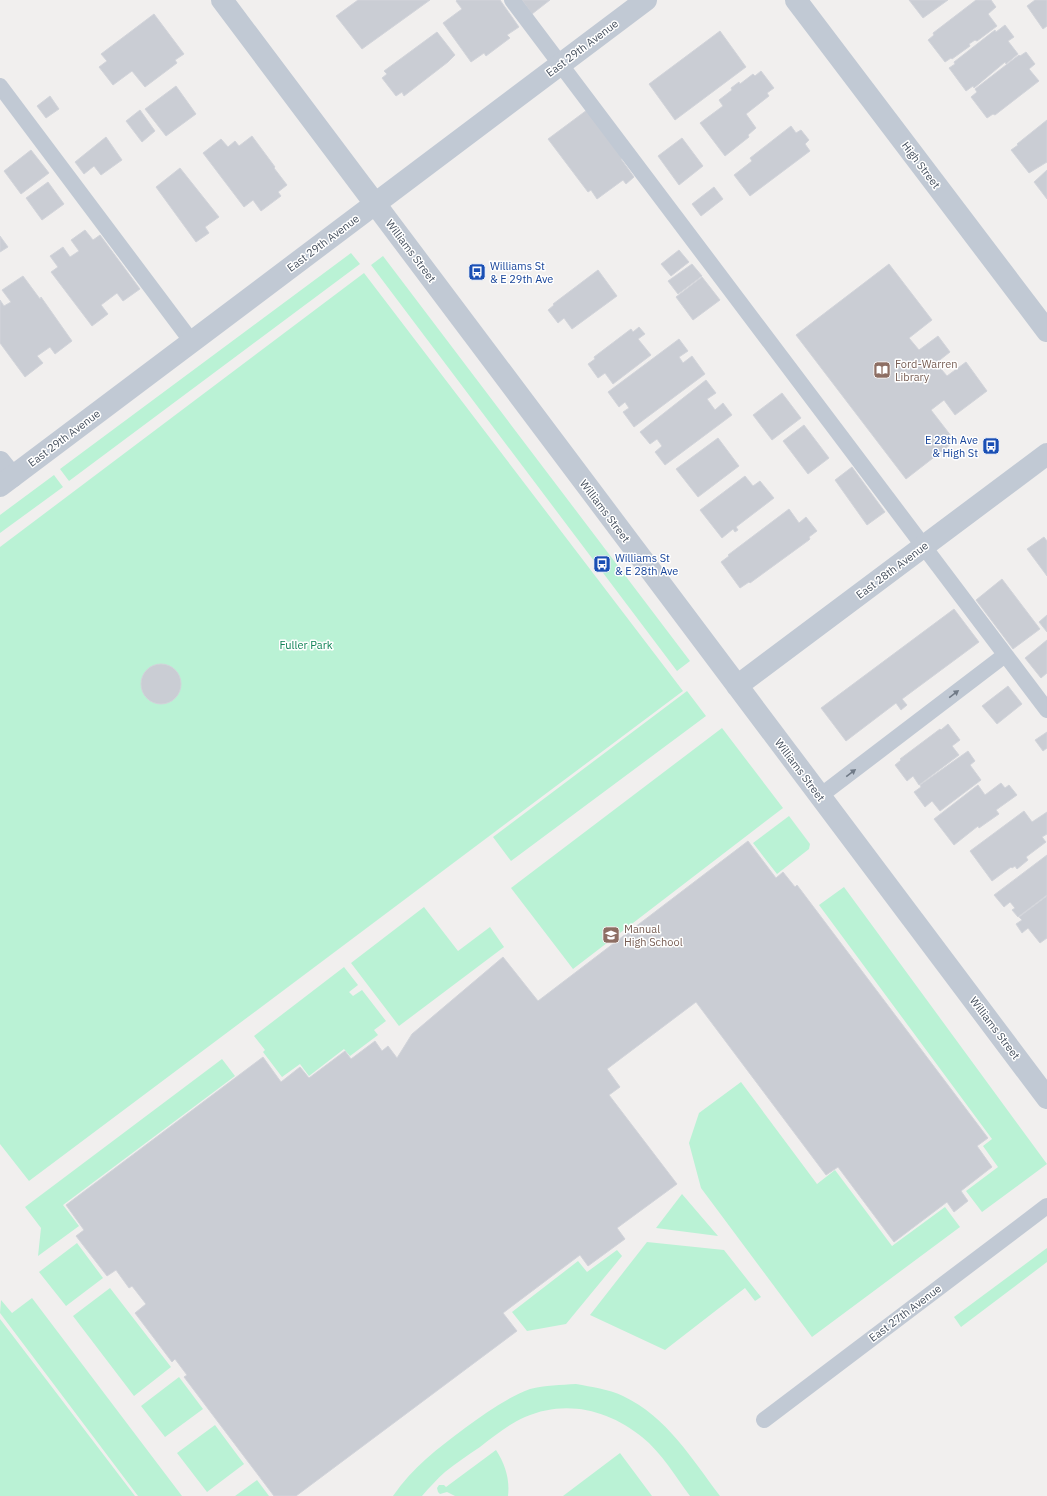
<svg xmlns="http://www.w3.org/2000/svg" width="1047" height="1496" viewBox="0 0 1047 1496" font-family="'IBM Plex Sans',sans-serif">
<rect width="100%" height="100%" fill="#f1efee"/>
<!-- green -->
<path fill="#baf2d5" d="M 351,253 L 360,264 L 69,481 L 60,469 Z
M 383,256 L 690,661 L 677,671 L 371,265 Z
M 364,273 L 683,691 L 29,1181 L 0,1144 L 0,547 Z
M 54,475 L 63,487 L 0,533 L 0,515 Z
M 687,691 L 706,716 L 511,861 L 493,837 Z
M 722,728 L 783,808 L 573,969 L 511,888 Z
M 789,816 L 810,844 L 809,849 L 777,874 L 753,843 Z
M 844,887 L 1047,1164 L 982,1212 L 966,1191 L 998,1167 L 983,1146 L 992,1139 L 819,905 Z
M 424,907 L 458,951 L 490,927 L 504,947 L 399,1026 L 351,963 Z
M 344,967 L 358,985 L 349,992 L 353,996 L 362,990 L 386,1021 L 374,1030 L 378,1035 L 350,1056 L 344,1049 L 309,1076 L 300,1064 L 282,1077 L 263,1052 L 265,1050 L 254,1036 Z
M 222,1059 L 235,1076 L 63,1205 L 79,1226 L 38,1256 L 41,1228 L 25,1207 Z
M 741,1082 L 817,1184 L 835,1170 L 892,1246 L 945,1207 L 960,1227 L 812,1337 L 701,1188 L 689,1143 L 699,1113 Z
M 682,1194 L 718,1236 L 656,1228 Z
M 647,1242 L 724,1250 L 761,1297 L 755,1301 L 745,1288 L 665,1350 L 590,1315 Z
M 77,1243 L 103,1278 L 66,1306 L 39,1272 Z
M 1047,1248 L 1047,1262 L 961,1327 L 954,1317 Z
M 617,1250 L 622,1256 L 566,1324 L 527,1331 L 512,1312 L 578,1261 L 587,1272 Z
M 110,1288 L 171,1367 L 134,1396 L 73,1316 Z
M 32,1298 L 182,1496 L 138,1496 L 0,1313 L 1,1300 L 12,1313 Z
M 0,1319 L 135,1496 L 0,1496 Z
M 179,1377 L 203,1409 L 165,1437 L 141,1406 Z
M 576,1384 C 592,1387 608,1389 623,1396 C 667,1417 692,1459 720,1496 L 690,1496 C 676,1477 661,1452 642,1437 C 609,1410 566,1399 525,1417 C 509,1424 494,1436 480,1447 C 468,1455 456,1463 445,1472 C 437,1479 429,1488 422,1496 L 393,1496 C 413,1467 437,1449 465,1428 C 486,1413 506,1398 530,1389 C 545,1385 561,1385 576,1384 Z
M 215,1425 L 244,1464 L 207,1492 L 177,1453 Z
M 496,1450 C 505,1464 510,1479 508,1496 L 455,1496 L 447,1492 L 440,1494 L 438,1492 L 437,1488 L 439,1485 L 444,1485 L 446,1487 Z
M 620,1453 L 652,1496 L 563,1496 Z
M 257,1480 L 269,1496 L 235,1496 Z"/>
<!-- building -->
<path fill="#cacdd4" stroke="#d2d4da" d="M 358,0 L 430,0 L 362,49 L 336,16 Z
M 457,0 L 500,0 L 519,27 L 507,35 L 510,38 L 486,56 L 484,53 L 471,62 L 443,23 L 462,9 L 456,1 Z
M 522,0 L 550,0 L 532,14 Z
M 909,0 L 948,0 L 923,18 Z
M 976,0 L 991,0 L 996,7 L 988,14 L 997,26 L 977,41 L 975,40 L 969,44 L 970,46 L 952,59 L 951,58 L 945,62 L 928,40 L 934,35 L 933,33 Z
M 1035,0 L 1047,0 L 1047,26 L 1043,29 L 1027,6 Z
M 154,14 L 184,54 L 175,60 L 177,63 L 145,87 L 132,71 L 113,85 L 99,67 L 107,61 L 101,54 Z
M 1005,25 L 1014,37 L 1008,41 L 1018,54 L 1006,64 L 1005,62 L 974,88 L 973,86 L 966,91 L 949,68 L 955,64 L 954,62 L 995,30 L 996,32 Z
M 720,31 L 746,67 L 675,120 L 649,84 Z
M 437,32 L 455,55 L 448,62 L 404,96 L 402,92 L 396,96 L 382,78 L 387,74 L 384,71 Z
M 1026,52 L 1035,64 L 1029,69 L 1039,81 L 995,115 L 993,114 L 987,118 L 971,97 L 977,92 L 975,89 L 1019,55 L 1020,56 Z
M 761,71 L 774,88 L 767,93 L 769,96 L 746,114 L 756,128 L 748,135 L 749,137 L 725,156 L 700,123 L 723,106 L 719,100 L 732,90 L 731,88 L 739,82 L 740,84 L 753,74 L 755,76 Z
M 176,86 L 196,114 L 166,136 L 145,109 Z
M 50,96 L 59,109 L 46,118 L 37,106 Z
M 140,110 L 155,131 L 142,142 L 126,121 Z
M 587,110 L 623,157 L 621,159 L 634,177 L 626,184 L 623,180 L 597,199 L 591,190 L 588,192 L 548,139 Z
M 1047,120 L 1047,162 L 1029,173 L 1011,150 L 1018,145 L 1017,144 Z
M 791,126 L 796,133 L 801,130 L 809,140 L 805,144 L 810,151 L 750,196 L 734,175 L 752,161 L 750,158 Z
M 252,136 L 275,167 L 274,168 L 287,185 L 278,192 L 281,196 L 261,211 L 253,200 L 244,207 L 203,153 L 221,139 L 228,147 L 235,141 L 239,146 Z
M 106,137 L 122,160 L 101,175 L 94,166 L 84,174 L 75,162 Z
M 682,138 L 703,166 L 679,185 L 658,156 Z
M 31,150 L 49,173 L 21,194 L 4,171 Z
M 180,168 L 219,217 L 205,227 L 209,233 L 196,242 L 156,187 Z
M 1047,170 L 1047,199 L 1034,182 Z
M 48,182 L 64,204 L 42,220 L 26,198 Z
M 714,187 L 723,199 L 701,216 L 692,204 Z
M 85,230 L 93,240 L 100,235 L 140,289 L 123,301 L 117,293 L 101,305 L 108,314 L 92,326 L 51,272 L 58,267 L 50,256 L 63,247 L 70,257 L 79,251 L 71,240 Z
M 0,236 L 8,247 L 0,252 Z
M 679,250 L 689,262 L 671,276 L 661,264 Z
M 692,264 L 702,276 L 678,294 L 668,281 Z
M 889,264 L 932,320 L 909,338 L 919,350 L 938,336 L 950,352 L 936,363 L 947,376 L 966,362 L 987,391 L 955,415 L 944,400 L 931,410 L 955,441 L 906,479 L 796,335 Z
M 598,270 L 617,296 L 572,329 L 564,318 L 558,323 L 548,310 L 554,305 L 553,304 Z
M 23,276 L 40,299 L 41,297 L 72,341 L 55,354 L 50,347 L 37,356 L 43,363 L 25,377 L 0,343 L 0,300 L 4,306 L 11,302 L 2,290 Z
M 702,277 L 720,300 L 693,320 L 676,297 Z
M 639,327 L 645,334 L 638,339 L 651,355 L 613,384 L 605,373 L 598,378 L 588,364 L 595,359 L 594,357 L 631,329 L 633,332 Z
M 679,339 L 688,351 L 679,357 L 683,363 L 692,356 L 705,374 L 634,427 L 623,412 L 629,408 L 625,402 L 619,407 L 608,392 Z
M 706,380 L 716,393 L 707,399 L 715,410 L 723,403 L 732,415 L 665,465 L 655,452 L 662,446 L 657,439 L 650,444 L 640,432 Z
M 782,393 L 801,418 L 772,440 L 753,415 Z
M 804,425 L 829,458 L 808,474 L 783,441 Z
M 718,438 L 739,466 L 698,497 L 676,469 Z
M 852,467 L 885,512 L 867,525 L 835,480 Z
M 745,476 L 753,486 L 760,481 L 774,498 L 736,527 L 738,530 L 735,532 L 733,529 L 722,538 L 700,510 Z
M 789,509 L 799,523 L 806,517 L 817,531 L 809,537 L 810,539 L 809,540 L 750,583 L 749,582 L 740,588 L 721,562 L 729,556 L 728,555 Z
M 1044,537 L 1047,541 L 1047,576 L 1027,549 Z
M 1002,579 L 1040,629 L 1013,649 L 976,600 Z
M 954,609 L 979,642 L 902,699 L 907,705 L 901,710 L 896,703 L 846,741 L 821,708 Z
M 1047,615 L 1047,632 L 1039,622 Z
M 1047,640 L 1047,673 L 1041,678 L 1025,658 Z
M141 684a20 20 0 1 1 40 0a20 20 0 1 1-40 0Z
M 1008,686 L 1022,704 L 997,724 L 982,706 Z
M 948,724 L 960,740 L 952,746 L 959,755 L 919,785 L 913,776 L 907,781 L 895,765 L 901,760 L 900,759 L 940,729 L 941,730 Z
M 1047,732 L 1047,748 L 1043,751 L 1035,740 Z
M 968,751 L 975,761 L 970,765 L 981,780 L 940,811 L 932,801 L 925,807 L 914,792 L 921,787 L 920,785 Z
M 1001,783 L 1005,788 L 1009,785 L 1017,795 L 996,810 L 999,814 L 979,828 L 978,826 L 954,845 L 934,819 L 978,785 L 985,795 Z
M 1024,811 L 1032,822 L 1047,812 L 1047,834 L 1042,837 L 1046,842 L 1026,857 L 1028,860 L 1017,869 L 1015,866 L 1012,868 L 1011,867 L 992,881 L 970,851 Z
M 748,841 L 776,878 L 783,872 L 795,887 L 797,885 L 988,1138 L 977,1146 L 992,1167 L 961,1191 L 968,1201 L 954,1212 L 947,1202 L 894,1242 L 838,1167 L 826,1175 L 696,1002 L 607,1069 L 620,1087 L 609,1095 L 677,1184 L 617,1228 L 625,1239 L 588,1266 L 580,1255 L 503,1313 L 517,1331 L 296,1496 L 274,1496 L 184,1377 L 187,1375 L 175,1359 L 172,1362 L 135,1313 L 146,1304 L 132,1286 L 129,1288 L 116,1270 L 107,1276 L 76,1236 L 84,1230 L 66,1205 L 263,1057 L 281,1082 L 300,1067 L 309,1078 L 345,1051 L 351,1059 L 375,1041 L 382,1051 L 388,1046 L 397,1058 L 412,1034 L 503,957 L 538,1001 Z
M 1047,855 L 1047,895 L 1018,917 L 1012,910 L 1015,908 L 1010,902 L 1004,907 L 994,895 Z
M 1047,896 L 1047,938 L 1040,943 L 1028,928 L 1022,933 L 1016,924 L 1022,920 L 1019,917 Z"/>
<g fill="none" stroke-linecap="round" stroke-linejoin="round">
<!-- service -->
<path stroke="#c1c9d4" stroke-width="16" d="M 512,0 L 1047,710
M 0,86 L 192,342
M 820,796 L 1005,655
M 764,1420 L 1047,1206"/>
<!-- minor -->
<path stroke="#c1c9d4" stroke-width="22" d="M 796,0 L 1047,331
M 0,462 L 12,477"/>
<!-- tertiary -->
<path stroke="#c1c9d4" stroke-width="22" d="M 222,0 L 1047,1098
M 0,486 L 646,0
M 737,686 L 1047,454"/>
</g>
<!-- one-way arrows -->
<defs><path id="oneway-solid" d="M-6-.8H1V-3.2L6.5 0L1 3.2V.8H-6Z"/></defs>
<g fill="#707a87">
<use href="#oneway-solid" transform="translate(954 694) rotate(-37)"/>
<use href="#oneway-solid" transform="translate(851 773) rotate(-37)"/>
</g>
<!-- icons -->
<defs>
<symbol id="bus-square" viewBox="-11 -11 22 22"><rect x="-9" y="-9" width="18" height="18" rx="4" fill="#1a4fb4" stroke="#fff"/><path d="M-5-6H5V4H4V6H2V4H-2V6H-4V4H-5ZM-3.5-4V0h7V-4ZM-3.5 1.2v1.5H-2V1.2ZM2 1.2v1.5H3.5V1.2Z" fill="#fff"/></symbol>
<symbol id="library-square" viewBox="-11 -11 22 22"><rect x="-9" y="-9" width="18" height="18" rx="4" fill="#8d6e63" stroke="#fff"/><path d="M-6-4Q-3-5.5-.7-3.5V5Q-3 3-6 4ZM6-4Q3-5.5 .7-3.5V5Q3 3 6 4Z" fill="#fff"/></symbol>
<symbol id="school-square" viewBox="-11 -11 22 22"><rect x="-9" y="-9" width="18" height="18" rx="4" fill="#8d6e63" stroke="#fff"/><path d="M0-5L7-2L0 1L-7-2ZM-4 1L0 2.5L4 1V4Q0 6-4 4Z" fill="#fff"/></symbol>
</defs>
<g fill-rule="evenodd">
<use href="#bus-square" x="467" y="262" width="20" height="20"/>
<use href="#library-square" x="872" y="360" width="20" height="20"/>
<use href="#bus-square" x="981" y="436" width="20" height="20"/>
<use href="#bus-square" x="592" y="554" width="20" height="20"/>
<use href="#school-square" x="601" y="925" width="20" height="20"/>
</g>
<g text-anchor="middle" stroke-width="3" stroke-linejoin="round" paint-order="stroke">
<!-- street labels -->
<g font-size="11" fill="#454f5d" stroke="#fff">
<text transform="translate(582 48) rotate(-37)" y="4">East 29th Avenue</text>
<text transform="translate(921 165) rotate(53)" y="4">High Street</text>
<text transform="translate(323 243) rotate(-37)" y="4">East 29th Avenue</text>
<text transform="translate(411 251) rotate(53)" y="4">Williams Street</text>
<text transform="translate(64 438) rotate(-37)" y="4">East 29th Avenue</text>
<text transform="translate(605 511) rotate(53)" y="4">Williams Street</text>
<text transform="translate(892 570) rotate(-37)" y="4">East 28th Avenue</text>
<text transform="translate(800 770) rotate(53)" y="4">Williams Street</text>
<text transform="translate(995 1028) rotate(53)" y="4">Williams Street</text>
<text transform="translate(905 1313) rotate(-37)" y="4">East 27th Avenue</text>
</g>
<!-- transit labels -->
<g font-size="11" fill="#164399" stroke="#fff" text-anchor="start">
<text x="490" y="270">Williams St<tspan x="490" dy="13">&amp; E 29th Ave</tspan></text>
<text x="978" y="444" text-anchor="end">E 28th Ave<tspan x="978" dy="13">&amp; High St</tspan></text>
<text x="615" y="562">Williams St<tspan x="615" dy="13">&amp; E 28th Ave</tspan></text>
</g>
<!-- education labels -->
<g font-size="11" fill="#785e54" stroke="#fff" text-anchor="start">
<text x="895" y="368">Ford-Warren<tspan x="895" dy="13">Library</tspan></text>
<text x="624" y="933">Manual<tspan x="624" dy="13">High School</tspan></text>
</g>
<!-- park labels -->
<g font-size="11" fill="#118357" stroke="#fff">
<text x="306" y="649">Fuller Park</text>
</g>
</g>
</svg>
